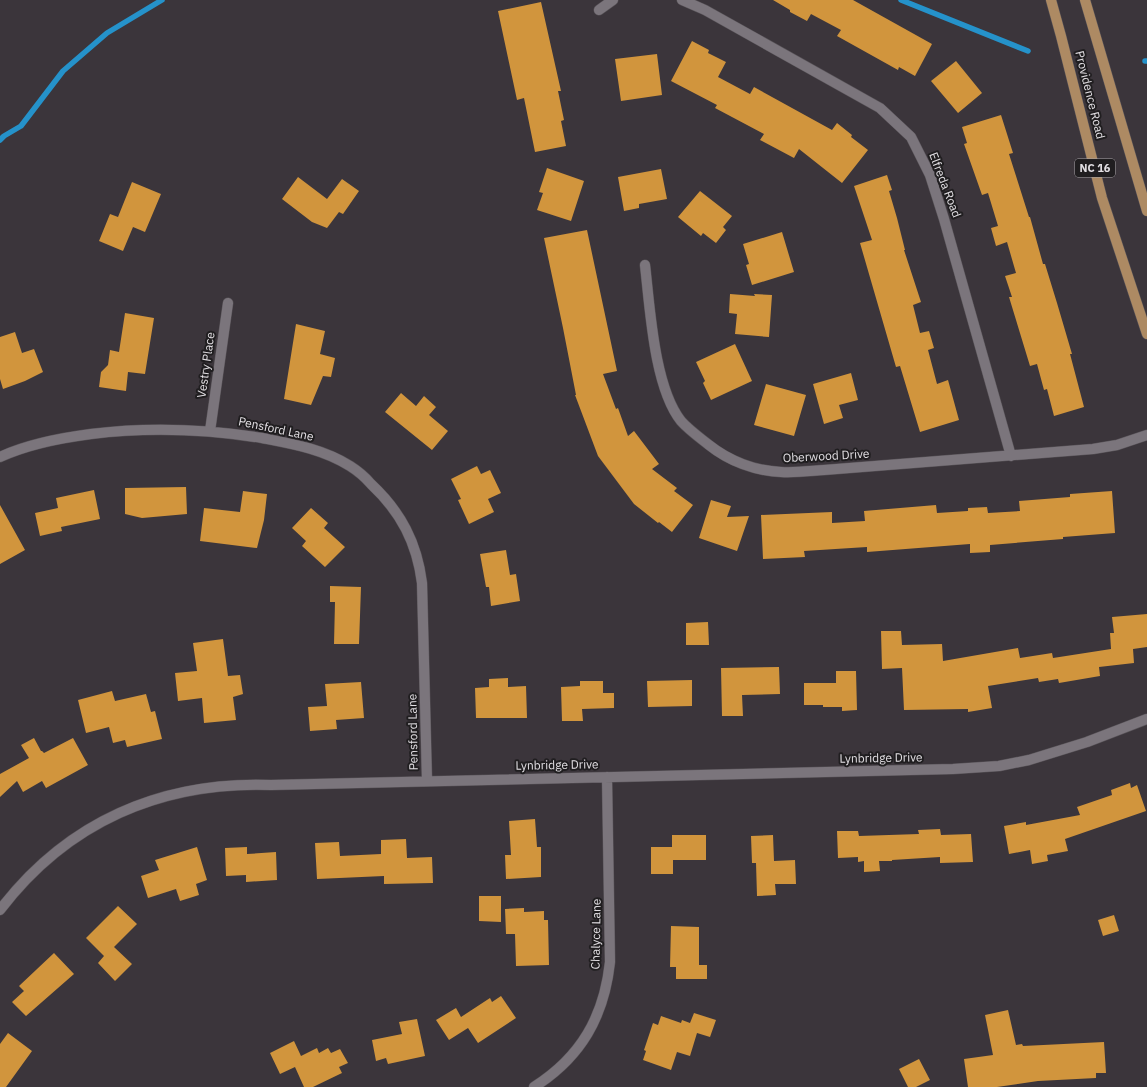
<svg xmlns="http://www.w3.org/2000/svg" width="1147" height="1087" viewBox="0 0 1147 1087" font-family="'IBM Plex Sans',sans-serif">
<rect width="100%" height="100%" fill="#3b353b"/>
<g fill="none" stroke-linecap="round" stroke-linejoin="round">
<!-- stream -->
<path stroke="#2592ca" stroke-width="5.5" d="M 901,0 L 1028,51
M 1145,61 L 1147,61
M 0,140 L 4,136 L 21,126 L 63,71 L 107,33 L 162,0"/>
</g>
<!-- building -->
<path fill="#d1953d" d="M 773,0 L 853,0 L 932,44 L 915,76 L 899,67 L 898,70 L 837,36 L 841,30 L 811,14 L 807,21 L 790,12 L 790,10 Z
M 541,2 L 561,91 L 558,91 L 564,120 L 561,121 L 566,146 L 535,152 L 524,98 L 517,100 L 498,11 Z
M 692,41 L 709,50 L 708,53 L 726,62 L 718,77 L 750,94 L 754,87 L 832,130 L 837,123 L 852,135 L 851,137 L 868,150 L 842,183 L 799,149 L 794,158 L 760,140 L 764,134 L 715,108 L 717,105 L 671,81 Z
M 657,54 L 662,95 L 621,101 L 615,59 Z
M 956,61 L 982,93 L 958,113 L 931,81 Z
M 1001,115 L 1013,153 L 1009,154 L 1029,217 L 1030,217 L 1043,264 L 1045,264 L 1057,303 L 1072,354 L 1070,354 L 1084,407 L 1054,416 L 1047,389 L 1044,390 L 1037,364 L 1030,366 L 1009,297 L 1012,297 L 1005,276 L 1016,273 L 1007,242 L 996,246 L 991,228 L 998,226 L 988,193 L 982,195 L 964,144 L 967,143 L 962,127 Z
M 547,168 L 584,181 L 571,221 L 537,210 L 543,193 L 539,192 Z
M 661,169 L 667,199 L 639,204 L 639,208 L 624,211 L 618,177 Z
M 887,175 L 892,190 L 889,191 L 897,218 L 905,250 L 904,250 L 921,302 L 913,305 L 920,333 L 929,331 L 934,348 L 928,350 L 937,384 L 948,380 L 959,420 L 920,432 L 900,366 L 896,367 L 860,243 L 872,240 L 854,186 Z
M 298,177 L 327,199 L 342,179 L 359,191 L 343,214 L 339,212 L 327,228 L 312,222 L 282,199 Z
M 132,182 L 161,194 L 145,232 L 133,227 L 123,251 L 99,241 L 110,214 L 118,217 Z
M 700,191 L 732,216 L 723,227 L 726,230 L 716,243 L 703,233 L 701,236 L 678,217 Z
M 587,230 L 617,371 L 603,374 L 616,409 L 618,408 L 628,436 L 634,431 L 659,464 L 652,469 L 677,488 L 674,491 L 693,505 L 672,532 L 659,522 L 658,523 L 634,504 L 598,456 L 575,395 L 576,395 L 563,328 L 544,238 Z
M 782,232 L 794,272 L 752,285 L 746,265 L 749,264 L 743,244 Z
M 730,294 L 755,296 L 754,294 L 772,295 L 769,337 L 735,334 L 737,314 L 729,313 Z
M 125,313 L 154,318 L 145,374 L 128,372 L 126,391 L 99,387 L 101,372 L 108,365 L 110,350 L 119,352 Z
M 296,324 L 325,331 L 320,354 L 335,358 L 331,377 L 323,376 L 311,405 L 284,399 Z
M 15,332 L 22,353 L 34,349 L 43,372 L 25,381 L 3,389 L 0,379 L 0,337 Z
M 735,344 L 752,381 L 711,400 L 703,383 L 705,381 L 696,362 Z
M 851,373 L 858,400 L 839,405 L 843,418 L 824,424 L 813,384 Z
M 766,384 L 806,395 L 794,436 L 754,425 Z
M 401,393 L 416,406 L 424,396 L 436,407 L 429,415 L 448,431 L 432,450 L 385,412 Z
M 477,466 L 481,474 L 490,470 L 501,493 L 488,499 L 494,512 L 469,524 L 458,500 L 461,499 L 451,479 Z
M 186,487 L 187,514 L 142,518 L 125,514 L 125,488 Z
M 94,490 L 100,519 L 61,527 L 62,531 L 40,536 L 35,513 L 58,508 L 56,498 Z
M 243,491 L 267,494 L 264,520 L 257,548 L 200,541 L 204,508 L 240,512 Z
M 1112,491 L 1115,533 L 1063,537 L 1063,539 L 990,545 L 990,552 L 970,553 L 970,544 L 867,552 L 867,547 L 804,551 L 805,557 L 763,559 L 761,515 L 832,512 L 832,523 L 865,521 L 864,511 L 936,505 L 937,513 L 968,511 L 968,508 L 987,507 L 988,513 L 1020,511 L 1019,501 L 1070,497 L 1070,494 Z
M 711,500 L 731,506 L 727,517 L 749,516 L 737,551 L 699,538 Z
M 0,505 L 25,550 L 0,564 Z
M 311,508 L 328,523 L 324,528 L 345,547 L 325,567 L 302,546 L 306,541 L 292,528 Z
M 506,550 L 510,575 L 516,574 L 520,601 L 491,606 L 489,587 L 486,587 L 480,554 Z
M 330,586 L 361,587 L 359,644 L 334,644 L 335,602 L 330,602 Z
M 1147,614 L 1147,647 L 1133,649 L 1134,663 L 1099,667 L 1100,676 L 1059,683 L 1058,679 L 1039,682 L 1038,678 L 988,686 L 992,708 L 968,712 L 968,709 L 904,710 L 902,668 L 882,669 L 881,631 L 901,631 L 902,645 L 942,644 L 943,661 L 1018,648 L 1020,658 L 1052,653 L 1053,658 L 1111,649 L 1110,633 L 1114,633 L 1112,617 Z
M 708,622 L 709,645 L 686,645 L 686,623 Z
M 223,639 L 228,676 L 240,675 L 243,694 L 233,697 L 236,720 L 204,723 L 202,698 L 178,701 L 175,673 L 197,671 L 193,643 Z
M 779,667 L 780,694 L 742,695 L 743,716 L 722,716 L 721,668 Z
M 836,671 L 856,671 L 857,710 L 842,711 L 842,707 L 823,707 L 823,705 L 804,705 L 804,683 L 836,683 Z
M 508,678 L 508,687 L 526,686 L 527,718 L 476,718 L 475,688 L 489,687 L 489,679 Z
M 692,680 L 692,706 L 648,707 L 647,681 Z
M 580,681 L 603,681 L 603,693 L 614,693 L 614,708 L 582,709 L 583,721 L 562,721 L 561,687 L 580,686 Z
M 361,682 L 364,718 L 336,720 L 337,729 L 310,731 L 308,707 L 327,706 L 325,684 Z
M 112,691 L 115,701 L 146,694 L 151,712 L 155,711 L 162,739 L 127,747 L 125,740 L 113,743 L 109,727 L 86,733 L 78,700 Z
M 34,738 L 41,751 L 42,751 L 44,753 L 73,738 L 88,765 L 46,788 L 42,781 L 23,792 L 17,781 L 0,797 L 0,774 L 29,758 L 21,745 Z
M 1130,783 L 1131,788 L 1137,785 L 1146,811 L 1065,839 L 1068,851 L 1047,855 L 1048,861 L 1032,864 L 1030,850 L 1009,854 L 1004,826 L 1026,822 L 1026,825 L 1080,815 L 1077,807 L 1112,795 L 1111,790 Z
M 535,819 L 537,847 L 541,847 L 541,877 L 506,879 L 505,855 L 511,855 L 509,821 Z
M 940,829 L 941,835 L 971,834 L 973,862 L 940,863 L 940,857 L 892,860 L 892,861 L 879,861 L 880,871 L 864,872 L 864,861 L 858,862 L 858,857 L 838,858 L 837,831 L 858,831 L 859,836 L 919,834 L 918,830 Z
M 672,835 L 706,835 L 706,860 L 673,860 L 673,874 L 651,874 L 651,847 L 672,847 Z
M 773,835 L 774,861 L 795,860 L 796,884 L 775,884 L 776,895 L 757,896 L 756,863 L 752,863 L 751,836 Z
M 406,839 L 407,858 L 432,857 L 433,883 L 384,884 L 384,876 L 317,879 L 315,843 L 339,842 L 340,856 L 381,854 L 381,840 Z
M 197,847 L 207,880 L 196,884 L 199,895 L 180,901 L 176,889 L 148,898 L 141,876 L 159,870 L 155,860 Z
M 247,847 L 247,854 L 276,852 L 277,880 L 246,882 L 246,875 L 226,876 L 225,848 Z
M 479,896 L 501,896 L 501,922 L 479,921 Z
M 118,906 L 137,924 L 114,947 L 132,964 L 115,981 L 98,963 L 104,956 L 86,938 Z
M 524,908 L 524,912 L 544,911 L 544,920 L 548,920 L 549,965 L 516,966 L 515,934 L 506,934 L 505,909 Z
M 1114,915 L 1119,931 L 1103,936 L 1098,920 Z
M 671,926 L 699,927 L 699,965 L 707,965 L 707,979 L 676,979 L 676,967 L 670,967 Z
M 54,953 L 74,974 L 26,1016 L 12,1002 L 24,991 L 19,986 Z
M 501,996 L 516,1018 L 478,1043 L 468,1028 L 449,1040 L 436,1020 L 456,1008 L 461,1017 L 490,998 L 492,1002 Z
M 1008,1010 L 1016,1045 L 1022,1044 L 1023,1046 L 1104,1042 L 1106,1073 L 1096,1073 L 1096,1078 L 1038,1081 L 997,1087 L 968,1087 L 964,1059 L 993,1055 L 985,1015 Z
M 694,1013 L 716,1020 L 710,1037 L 697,1033 L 690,1056 L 677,1052 L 671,1070 L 643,1060 L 646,1051 L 644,1050 L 653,1023 L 658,1025 L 661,1016 L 681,1023 L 682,1020 L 690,1023 Z
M 417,1019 L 425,1056 L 388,1064 L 386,1058 L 376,1061 L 372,1040 L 402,1034 L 399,1022 Z
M 8,1033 L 32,1051 L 6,1087 L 0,1087 L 0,1044 Z
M 294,1041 L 301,1056 L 317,1048 L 319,1053 L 328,1048 L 331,1053 L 340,1049 L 348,1063 L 339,1067 L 342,1073 L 313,1087 L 304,1087 L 295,1067 L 280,1074 L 270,1053 Z
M 919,1059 L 930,1080 L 916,1087 L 908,1087 L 899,1069 Z"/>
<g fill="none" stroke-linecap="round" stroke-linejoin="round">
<defs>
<path id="street" d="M 682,0 L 705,10 L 880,108 L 911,137 L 930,175 L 944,219 L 1011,456
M 599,10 L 613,0
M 645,265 C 650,308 654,387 681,421 C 689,430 699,437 709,445 C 729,461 755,471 781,472 C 795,473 810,471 824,470 L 1093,449 L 1117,445 L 1147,435
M 210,431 L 228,303
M 0,457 C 28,444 60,438 91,434 C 148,427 205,429 262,438 C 293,444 323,449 350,466 C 358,471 365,477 371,484 C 401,512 417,543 422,583 L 427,781
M 0,910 C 67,822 161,781 271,785 L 953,769 L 999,766 L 1029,760 L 1087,742 L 1147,719
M 534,1087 C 581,1057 604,1017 610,962 L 607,777"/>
<path id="primary" d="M 1051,0 L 1061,36 L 1102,198 L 1147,334
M 1085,0 L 1147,211"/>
</defs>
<!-- street casing -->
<use href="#street" stroke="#585358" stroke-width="11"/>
<!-- primary casing -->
<use href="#primary" stroke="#585358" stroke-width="11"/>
<!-- street -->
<use href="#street" stroke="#7b757c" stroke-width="10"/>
<!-- primary -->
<use href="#primary" stroke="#ad8a63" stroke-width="10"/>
</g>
<g text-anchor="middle" stroke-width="4" stroke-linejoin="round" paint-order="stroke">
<!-- shield labels -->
<rect fill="#201e20" stroke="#a8a5a8" stroke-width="1" x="1075" y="159" width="40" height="18" rx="3"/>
<g font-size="11" font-weight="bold" fill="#e2dfe3">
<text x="1095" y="172">NC 16</text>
</g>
<!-- street labels -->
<g font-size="12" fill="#e2dfe3" stroke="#201e20">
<text transform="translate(1090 95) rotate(76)" y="4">Providence Road</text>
<text transform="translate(945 185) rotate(69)" y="4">Elfreda Road</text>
<text transform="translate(206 365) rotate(-82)" y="4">Vestry Place</text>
<text transform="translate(276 429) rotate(12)" y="4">Pensford Lane</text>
<text transform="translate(826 456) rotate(-3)" y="4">Oberwood Drive</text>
<text transform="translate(413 732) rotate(-91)" y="4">Pensford Lane</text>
<text transform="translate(881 758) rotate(-1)" y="4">Lynbridge Drive</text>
<text transform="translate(557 765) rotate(-1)" y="4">Lynbridge Drive</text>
<text transform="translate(596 934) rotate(-89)" y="4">Chalyce Lane</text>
</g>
</g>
</svg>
